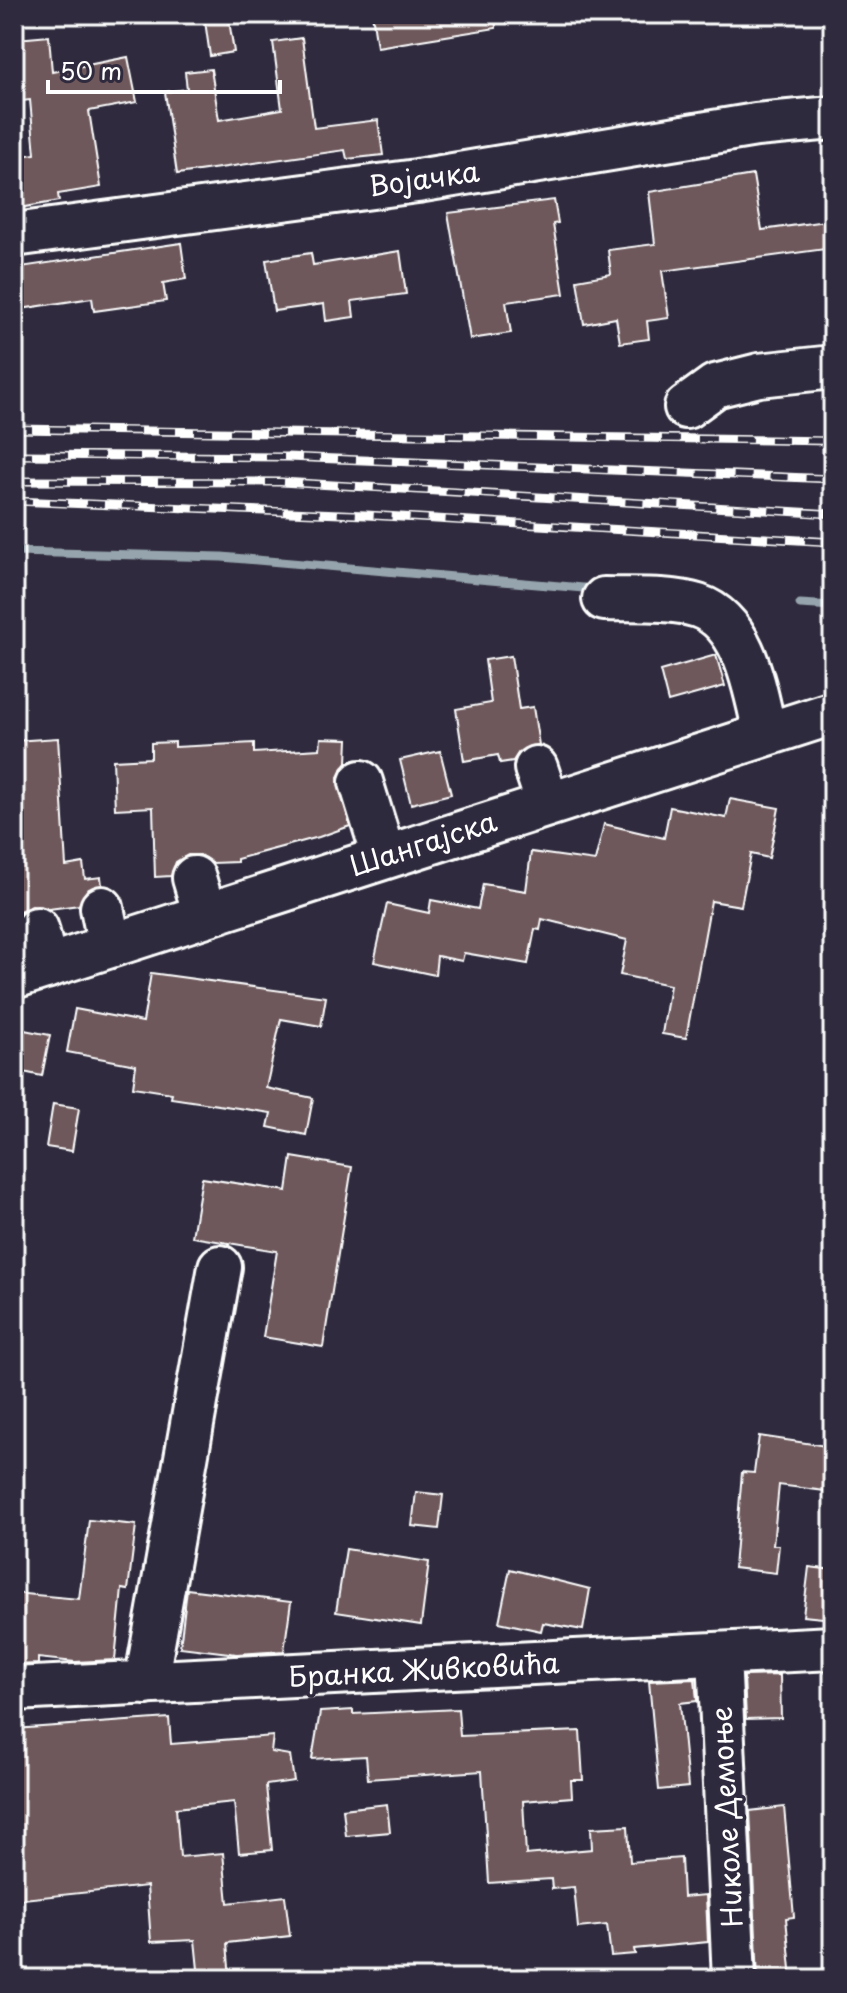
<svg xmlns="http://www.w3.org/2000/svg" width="847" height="1993" viewBox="0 0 847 1993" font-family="'Playpen Sans',sans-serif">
<rect width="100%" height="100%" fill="#2f2a3d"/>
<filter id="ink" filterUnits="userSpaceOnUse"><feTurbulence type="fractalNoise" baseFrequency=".0125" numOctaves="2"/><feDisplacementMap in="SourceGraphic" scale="16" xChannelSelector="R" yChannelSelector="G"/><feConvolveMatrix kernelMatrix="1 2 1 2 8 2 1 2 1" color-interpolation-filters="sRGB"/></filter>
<g filter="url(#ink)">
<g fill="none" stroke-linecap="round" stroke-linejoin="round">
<!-- stream -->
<path stroke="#95a4ad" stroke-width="9" d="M 14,552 L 222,557 L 595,589
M 800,604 L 833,606"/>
</g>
<!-- building -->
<path fill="#6e585c" stroke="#fff" stroke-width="2" d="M 204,14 L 228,14 L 234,52 L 210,56 Z
M 372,14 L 495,14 L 496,28 L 377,47 Z
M 49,36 L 52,72 L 128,57 L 137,102 L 89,111 L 101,187 L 58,194 L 59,201 L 14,209 L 14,157 L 35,154 L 30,100 L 22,101 L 17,39 Z
M 302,38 L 314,128 L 378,120 L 383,155 L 347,159 L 345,150 L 177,174 L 165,92 L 187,89 L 185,72 L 211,69 L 219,120 L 282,109 L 273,42 Z
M 753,175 L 762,230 L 833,220 L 833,248 L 662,271 L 669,318 L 647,321 L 649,339 L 620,343 L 616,318 L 584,324 L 577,280 L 611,274 L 608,250 L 655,244 L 649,192 Z
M 554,200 L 558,223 L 553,224 L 564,294 L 506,302 L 511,333 L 470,339 L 448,213 Z
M 181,243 L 186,279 L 163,283 L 166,301 L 94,311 L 92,298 L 14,310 L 14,268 Z
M 400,251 L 406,294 L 352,301 L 354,317 L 326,321 L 324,304 L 274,311 L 266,260 L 311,253 L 313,265 Z
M 716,655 L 725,686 L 668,702 L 660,671 Z
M 511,656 L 519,709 L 533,707 L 539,745 L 519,752 L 513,761 L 500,763 L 498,755 L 464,761 L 456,709 L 491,703 L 485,660 Z
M 58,738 L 66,866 L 83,863 L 85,879 L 101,877 L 102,885 L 87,890 L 79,905 L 49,909 L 32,906 L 14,913 L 14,741 Z
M 321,738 L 348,739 L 347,763 L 338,777 L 350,826 L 319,837 L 237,859 L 237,862 L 212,863 L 200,855 L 188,855 L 176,862 L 171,876 L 155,877 L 153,807 L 115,809 L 113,760 L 151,758 L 151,743 L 175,742 L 175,747 L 254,743 L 254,753 L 320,749 Z
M 440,751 L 451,794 L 411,804 L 400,760 Z
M 730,799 L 779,808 L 769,858 L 751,854 L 741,906 L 711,901 L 686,1038 L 662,1034 L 670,985 L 620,975 L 627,940 L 542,919 L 540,930 L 535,929 L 528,964 L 464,953 L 462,961 L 437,956 L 435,975 L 374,962 L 387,904 L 429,913 L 431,900 L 478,909 L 483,884 L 526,891 L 531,852 L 595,861 L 604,824 L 664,838 L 670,807 L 726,818 Z
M 151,973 L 326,997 L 321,1026 L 281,1019 L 266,1088 L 313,1098 L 306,1135 L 268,1127 L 271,1113 L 171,1098 L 172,1093 L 133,1087 L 136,1065 L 67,1052 L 75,1009 L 143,1022 Z
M 14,1028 L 50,1035 L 42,1076 L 14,1070 Z
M 53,1104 L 79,1108 L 72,1151 L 46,1147 Z
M 292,1157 L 352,1167 L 323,1347 L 263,1337 L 277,1251 L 192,1237 L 202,1178 L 287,1191 Z
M 759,1436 L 833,1447 L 833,1492 L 779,1485 L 773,1545 L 779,1545 L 776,1573 L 734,1568 L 742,1472 L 754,1473 Z
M 416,1492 L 443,1495 L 439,1529 L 412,1526 Z
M 89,1520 L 136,1525 L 128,1590 L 122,1589 L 115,1660 L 75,1662 L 38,1658 L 38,1664 L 14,1665 L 14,1593 L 79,1599 Z
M 346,1549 L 429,1562 L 421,1625 L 336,1612 Z
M 809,1567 L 833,1570 L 833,1619 L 803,1616 Z
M 510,1569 L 590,1589 L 583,1630 L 543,1623 L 541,1631 L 499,1622 Z
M 187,1589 L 291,1602 L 284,1651 L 237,1654 L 180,1647 Z
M 780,1675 L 781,1718 L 746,1719 L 744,1676 Z
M 695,1679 L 697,1701 L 680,1703 L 688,1787 L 659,1790 L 649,1681 Z
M 458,1709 L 460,1736 L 580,1731 L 583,1780 L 571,1780 L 572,1797 L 523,1801 L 526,1855 L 592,1849 L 591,1828 L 628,1826 L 630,1862 L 681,1858 L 683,1897 L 706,1895 L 708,1942 L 634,1949 L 635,1954 L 611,1956 L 607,1925 L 578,1928 L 574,1887 L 552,1889 L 551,1879 L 489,1883 L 482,1771 L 368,1779 L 366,1756 L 312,1759 L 320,1712 L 353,1710 L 353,1714 Z
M 169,1718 L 171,1744 L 273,1736 L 271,1752 L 290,1755 L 294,1781 L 266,1785 L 272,1850 L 239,1853 L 234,1802 L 176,1808 L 180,1857 L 223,1853 L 228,1903 L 285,1896 L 290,1936 L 227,1943 L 230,1979 L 199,1979 L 195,1940 L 151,1942 L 147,1886 L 14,1900 L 14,1729 Z
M 387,1804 L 390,1832 L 346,1836 L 343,1809 Z
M 784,1807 L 794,1917 L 786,1918 L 792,1979 L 758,1979 L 750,1811 Z"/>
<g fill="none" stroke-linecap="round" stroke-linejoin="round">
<defs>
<path id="minor" d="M 14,235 L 417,181 L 756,125 L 833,118
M 686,407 L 715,386 L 759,375 L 833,367
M 604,599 C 633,600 670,597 698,606 C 746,622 755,691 765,733
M 536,768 L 548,804
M 361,782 L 384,857
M 194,878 L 205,915
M 102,908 L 110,946
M 37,929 L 46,967
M 14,977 L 833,713
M 719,1655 L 734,1979
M 146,1683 L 220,1267
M 14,1689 L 833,1648"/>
</defs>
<!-- minor casing -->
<use href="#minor" stroke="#fff" stroke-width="48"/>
<!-- minor -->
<use href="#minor" stroke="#2f2a3d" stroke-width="42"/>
<defs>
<path id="rail" d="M 14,429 L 833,441
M 14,455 L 287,457 L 833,479
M 14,481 L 281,482 L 833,514
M 14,501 L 366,515 L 833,542"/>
</defs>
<!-- rail casing -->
<use href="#rail" stroke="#fff" stroke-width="9"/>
<!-- rail -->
<use href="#rail" stroke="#2f2a3d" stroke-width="6" stroke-dasharray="18" stroke-linecap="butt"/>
</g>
</g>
<g text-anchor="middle" stroke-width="7" stroke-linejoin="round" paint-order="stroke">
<!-- street labels -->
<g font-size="28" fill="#fff" stroke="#2f2a3d">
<text transform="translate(424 179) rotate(-8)" y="10">Војачка</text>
<text transform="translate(423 844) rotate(-18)" y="10">Шангајска</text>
<text transform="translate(424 1670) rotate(-3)" y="10">Бранка Живковића</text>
<text transform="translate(727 1817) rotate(-93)" y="10">Николе Демоње</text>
</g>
</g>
<!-- margin -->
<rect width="847" height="1993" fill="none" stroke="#2f2a3d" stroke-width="48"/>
<rect x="24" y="24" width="799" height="1945" fill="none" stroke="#fff" stroke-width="3" filter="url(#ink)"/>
<!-- scale -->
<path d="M48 80v12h232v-12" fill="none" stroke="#ffffff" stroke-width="4"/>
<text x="60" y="80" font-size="24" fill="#ffffff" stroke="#2f2a3d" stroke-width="6" paint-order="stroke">50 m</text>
</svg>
